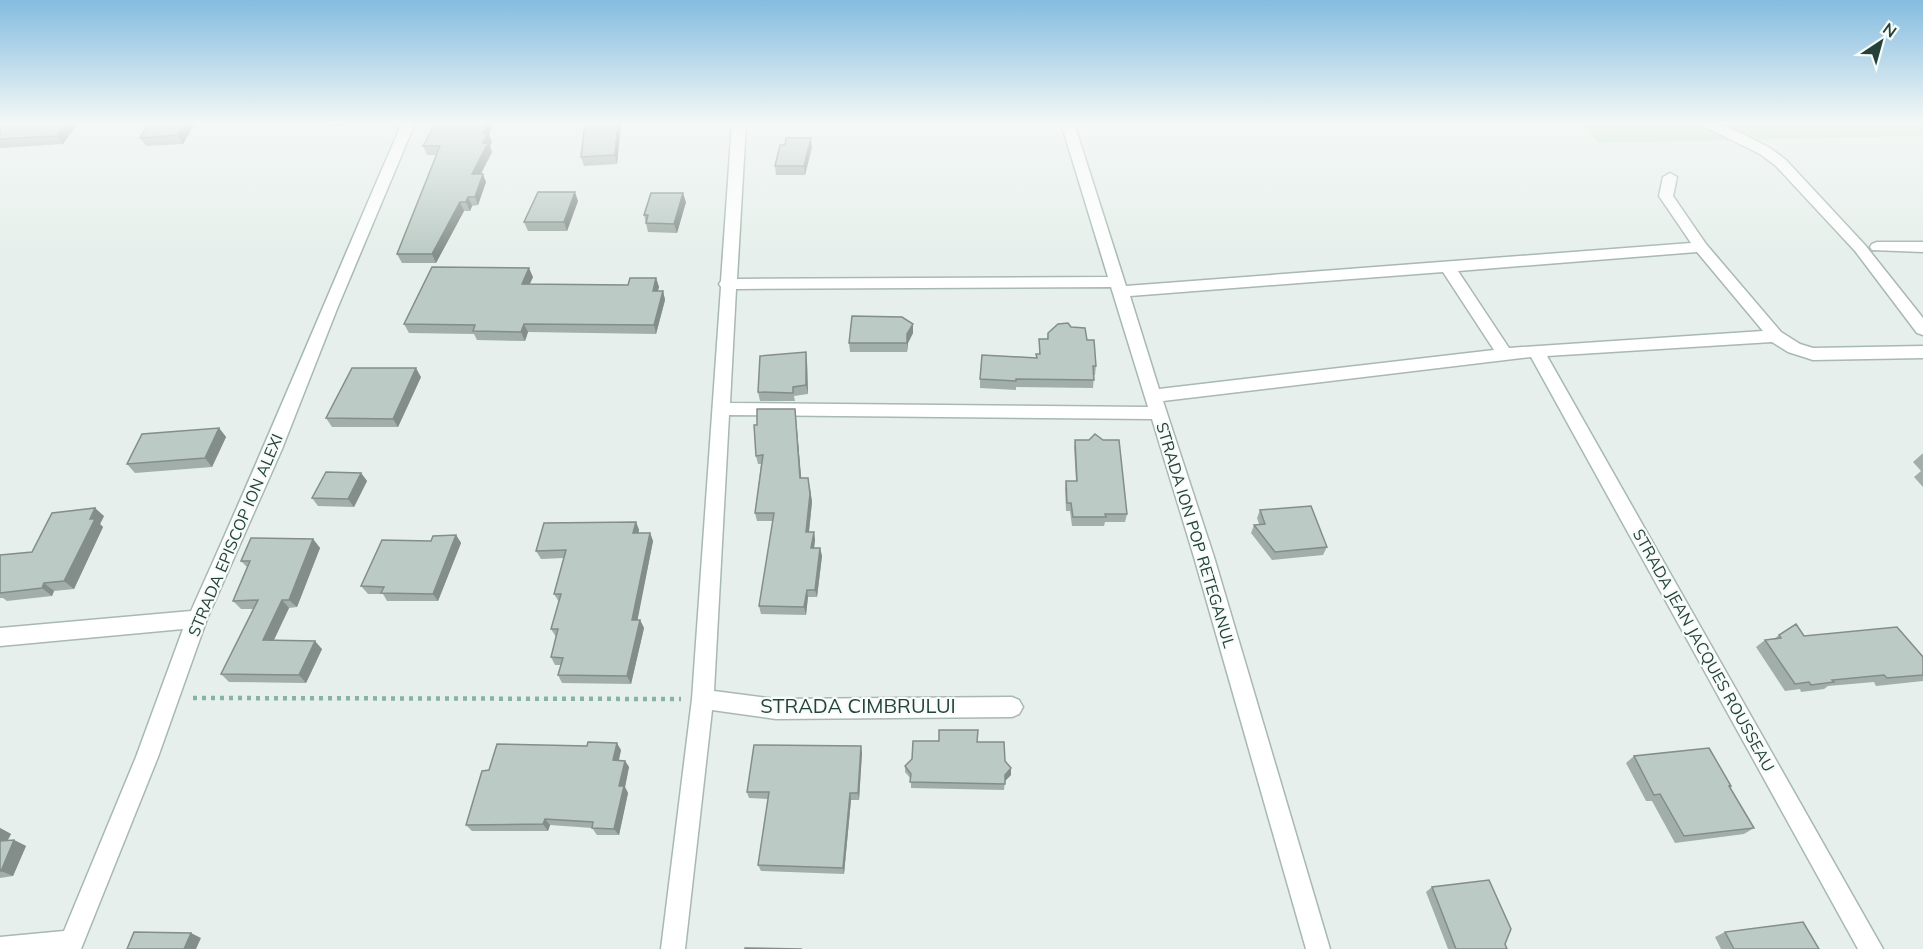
<svg xmlns="http://www.w3.org/2000/svg" width="1923" height="949" viewBox="0 0 1923 949" font-family="Mulish,sans-serif">
<rect width="100%" height="100%" fill="#e6efeb"/>
<!-- green -->
<path fill="#bfe0c8" d="M 1582,123 L 1923,123 L 1923,136 L 1598,143 Z"/>
<g fill="none" stroke-linecap="round" stroke-linejoin="round">
<defs>
<path id="street" d="M 402,123 L 415,123 L 337,309 L 282,449 L 207,619 L 158,757 L 81,949 L 0,949 L 0,937 L 64,931 L 136,757 L 183,629 L 0,646 L 0,628 L 191,611 C 264,450 331,286 402,123 Z
M 732,123 L 746,123 L 737,279 L 1108,277 L 1061,123 L 1074,123 L 1126,286 L 1691,243 L 1659,196 L 1663,177 L 1670,173 L 1677,177 L 1673,196 L 1706,244 L 1781,332 L 1800,344 L 1813,348 L 1923,346 L 1923,358 L 1813,360 L 1788,352 L 1772,342 L 1547,356 L 1883,949 L 1858,949 L 1531,357 L 1163,401 L 1214,557 L 1330,949 L 1306,949 L 1194,557 L 1152,419 L 729,415 L 714,691 L 776,699 L 1012,697 L 1019,700 L 1023,707 L 1019,714 L 1012,717 L 776,719 L 712,710 L 685,949 L 661,949 L 692,699 L 721,287 L 719,284 L 721,281 ZM 1697,252 L 1763,331 L 1509,348 L 1458,271 ZM 1443,272 L 1494,350 L 1159,389 L 1130,296 ZM 1111,287 L 1148,407 L 730,403 L 736,289 Z
M 1697,123 L 1716,123 L 1745,135 L 1770,148 L 1786,160 L 1865,245 L 1923,318 L 1923,335 L 1917,333 L 1855,251 L 1776,166 L 1760,154 Z
M 1877,242 L 1923,242 L 1923,252 L 1872,250 L 1870,247 L 1872,244 Z"/>
</defs>
<!-- street casing -->
<use href="#street" stroke="#a8b8b2" stroke-width="3"/>
<!-- path -->
<path stroke="#86b3a5" stroke-width="4.5" stroke-dasharray="4 5" stroke-linecap="butt" d="M 193,698 L 681,699"/>
<!-- street -->
<use href="#street" fill="#fff" fill-rule="evenodd"/>
</g>
<!-- wall -->
<path fill="#a1aea9" d="M 0,123 L 78,123 L 63,144 L 0,148 Z
M 149,123 L 195,123 L 183,144 L 146,146 L 140,138 Z
M 330,123 L 371,123 L 331,126 Z
M 585,123 L 621,123 L 617,164 L 584,166 L 581,157 Z
M 489,135 L 492,142 L 490,146 L 492,152 L 481,174 L 486,182 L 478,205 L 472,206 L 470,211 L 464,211 L 436,263 L 402,263 L 397,254 L 437,155 L 427,155 L 423,146 Z
M 812,147 L 805,175 L 776,175 L 775,166 Z
M 578,201 L 567,231 L 528,231 L 524,222 Z
M 686,202 L 677,233 L 648,232 L 644,215 Z
M 533,277 L 529,284 L 628,285 L 656,278 L 659,287 L 658,291 L 663,291 L 665,300 L 656,334 L 528,332 L 525,341 L 477,340 L 474,334 L 409,333 L 404,324 Z
M 913,324 L 913,333 L 908,343 L 907,352 L 850,352 L 849,343 Z
M 1071,327 L 1087,340 L 1096,366 L 1095,375 L 1094,375 L 1093,388 L 1016,387 L 1016,390 L 980,388 L 980,379 L 1036,358 L 1036,354 L 1039,354 L 1039,339 L 1047,339 L 1048,333 Z
M 807,361 L 808,394 L 794,396 L 795,401 L 760,401 L 758,392 Z
M 421,377 L 398,427 L 332,427 L 326,418 Z
M 795,409 L 801,478 L 810,487 L 812,502 L 809,532 L 814,532 L 815,540 L 814,548 L 820,548 L 822,556 L 817,597 L 808,597 L 806,615 L 761,614 L 759,606 L 773,521 L 757,521 L 755,513 L 761,464 L 758,464 L 756,456 L 757,425 Z
M 219,428 L 226,437 L 212,467 L 135,473 L 127,464 Z
M 1075,440 L 1127,514 L 1125,522 L 1105,522 L 1104,526 L 1072,526 L 1070,511 L 1066,511 L 1065,489 L 1066,481 L 1076,481 L 1074,448 Z
M 1922,454 L 1923,454 L 1923,487 L 1914,477 L 1921,471 L 1913,462 Z
M 361,473 L 367,481 L 354,507 L 318,506 L 312,498 Z
M 1260,510 L 1327,547 L 1323,555 L 1272,560 L 1251,533 L 1254,525 L 1259,524 L 1257,518 Z
M 104,516 L 100,524 L 103,527 L 74,589 L 54,591 L 52,596 L 7,601 L 3,598 L 0,598 L 0,555 L 32,552 Z
M 636,522 L 639,530 L 638,533 L 650,533 L 653,541 L 637,620 L 640,620 L 644,628 L 631,684 L 562,683 L 558,675 L 561,665 L 555,665 L 551,657 L 556,637 L 551,629 L 559,602 L 554,594 L 564,558 L 541,559 L 536,551 Z
M 456,535 L 461,543 L 438,601 L 387,601 L 383,594 L 368,594 L 361,586 L 431,541 Z
M 313,539 L 320,548 L 297,607 L 289,608 L 274,640 L 322,649 L 306,683 L 229,682 L 221,674 L 254,609 L 241,609 L 233,601 L 247,567 L 241,561 Z
M 1779,635 L 1804,636 L 1923,657 L 1923,681 L 1876,686 L 1874,682 L 1828,686 L 1824,689 L 1801,692 L 1800,689 L 1785,691 L 1756,647 L 1765,640 L 1774,639 Z
M 977,742 L 1005,761 L 1011,775 L 1005,781 L 1004,790 L 911,788 L 911,779 L 905,772 L 905,766 L 912,759 Z
M 621,750 L 619,760 L 625,761 L 629,767 L 625,787 L 628,793 L 619,835 L 597,835 L 592,828 L 550,825 L 548,831 L 472,831 L 466,825 L 489,770 Z
M 862,753 L 859,800 L 851,800 L 844,874 L 761,871 L 758,865 L 768,799 L 749,798 L 747,792 Z
M 1634,756 L 1731,786 L 1730,787 L 1754,828 L 1744,834 L 1675,843 L 1652,801 L 1646,801 L 1626,763 Z
M 0,828 L 11,834 L 8,840 L 14,840 L 26,846 L 13,876 L 0,878 Z
M 1432,887 L 1507,949 L 1448,949 L 1426,892 Z
M 1725,932 L 1819,949 L 1721,949 L 1715,937 Z"/>
<!-- shaded-wall -->
<path fill="#838d89" d="M 65,123 L 78,123 L 63,144 L 57,136 Z
M 185,123 L 195,123 L 183,144 L 178,135 Z
M 487,123 L 493,123 L 489,135 L 492,142 L 490,146 L 492,152 L 476,183 L 472,174 L 483,143 L 483,133 Z
M 618,123 L 621,123 L 617,164 L 615,155 Z
M 811,138 L 812,147 L 805,175 L 804,166 Z
M 483,174 L 486,182 L 478,205 L 475,197 Z
M 575,192 L 578,201 L 567,231 L 564,222 Z
M 683,193 L 686,202 L 677,233 L 674,224 Z
M 468,197 L 472,206 L 470,211 L 466,202 Z
M 460,202 L 464,211 L 436,263 L 432,254 Z
M 529,268 L 533,277 L 526,293 L 522,284 Z
M 656,278 L 659,287 L 655,299 L 653,291 Z
M 663,291 L 665,300 L 656,334 L 654,325 Z
M 524,324 L 528,332 L 525,341 L 521,332 Z
M 913,324 L 913,333 L 908,343 L 907,352 L 907,334 Z
M 806,352 L 807,361 L 808,394 L 806,385 Z
M 416,368 L 421,377 L 398,427 L 393,419 Z
M 795,409 L 796,418 L 802,487 L 800,478 Z
M 219,428 L 226,437 L 212,467 L 205,458 Z
M 361,473 L 367,481 L 354,507 L 348,499 Z
M 808,478 L 812,502 L 808,540 L 806,532 Z
M 95,508 L 104,516 L 100,524 L 103,527 L 74,589 L 64,581 Z
M 636,522 L 639,530 L 637,541 L 633,533 Z
M 814,532 L 815,540 L 813,556 L 811,548 Z
M 650,533 L 653,541 L 636,628 L 632,620 Z
M 456,535 L 461,543 L 438,601 L 433,594 Z
M 313,539 L 320,548 L 297,607 L 289,600 Z
M 820,548 L 822,556 L 817,597 L 815,590 Z
M 44,583 L 54,591 L 52,596 L 42,588 Z
M 807,590 L 808,597 L 806,615 L 804,607 Z
M 282,600 L 289,608 L 270,648 L 263,640 Z
M 640,620 L 644,628 L 631,684 L 627,676 Z
M 315,641 L 322,649 L 306,683 L 299,675 Z
M 617,743 L 621,750 L 617,767 L 613,760 Z
M 861,746 L 862,753 L 859,800 L 858,793 Z
M 625,761 L 629,767 L 625,787 L 628,793 L 619,835 L 614,829 L 619,786 Z
M 1011,768 L 1011,775 L 1004,782 L 1005,775 Z
M 850,793 L 851,800 L 844,874 L 843,868 Z
M 545,819 L 550,825 L 548,831 L 543,824 Z
M 0,828 L 11,834 L 4,847 L 0,845 Z
M 14,840 L 26,846 L 13,876 L 1,871 Z
M 191,933 L 201,938 L 196,949 L 184,949 Z"/>
<!-- building -->
<path fill="#bbcac4" stroke="#838d89" stroke-width="1.5" d="M 0,123 L 65,123 L 57,136 L 0,139 Z
M 149,123 L 185,123 L 178,135 L 140,138 Z
M 436,123 L 487,123 L 483,133 L 488,133 L 483,143 L 488,143 L 472,174 L 483,174 L 475,197 L 468,197 L 466,202 L 460,202 L 432,254 L 397,254 L 440,146 L 423,146 Z
M 585,123 L 618,123 L 615,155 L 581,157 Z
M 786,138 L 811,138 L 804,166 L 775,166 L 780,145 L 785,145 Z
M 538,192 L 575,192 L 564,222 L 524,222 Z
M 651,193 L 683,193 L 674,224 L 646,223 L 648,215 L 644,215 Z
M 432,267 L 529,268 L 522,284 L 628,285 L 630,278 L 656,278 L 653,291 L 663,291 L 654,325 L 524,324 L 521,332 L 473,331 L 475,325 L 404,324 Z
M 852,316 L 902,317 L 913,324 L 907,334 L 907,343 L 849,343 Z
M 1068,323 L 1071,327 L 1085,328 L 1087,340 L 1094,340 L 1096,366 L 1093,366 L 1094,380 L 1016,379 L 1016,381 L 980,379 L 982,355 L 1037,358 L 1036,354 L 1040,354 L 1039,339 L 1048,339 L 1048,333 L 1058,324 Z
M 806,352 L 806,385 L 793,387 L 793,393 L 758,392 L 760,356 Z
M 352,368 L 416,368 L 393,419 L 326,418 Z
M 757,409 L 795,409 L 800,478 L 808,478 L 810,494 L 806,532 L 814,532 L 811,548 L 820,548 L 815,590 L 807,590 L 804,607 L 759,606 L 774,513 L 755,513 L 763,455 L 756,456 L 754,425 L 757,425 Z
M 219,428 L 205,458 L 127,464 L 142,434 Z
M 1095,434 L 1103,440 L 1119,440 L 1127,514 L 1105,514 L 1106,517 L 1073,517 L 1071,503 L 1067,503 L 1066,481 L 1077,481 L 1075,440 L 1089,440 Z
M 326,472 L 361,473 L 348,499 L 312,498 Z
M 1311,506 L 1327,547 L 1275,552 L 1254,525 L 1265,524 L 1260,510 Z
M 95,508 L 90,519 L 95,519 L 64,581 L 44,583 L 42,588 L 0,593 L 0,555 L 32,552 L 52,513 Z
M 636,522 L 633,533 L 650,533 L 632,620 L 640,620 L 627,676 L 558,675 L 563,658 L 551,657 L 558,629 L 551,629 L 561,594 L 554,594 L 566,550 L 536,551 L 544,523 Z
M 456,535 L 433,594 L 381,593 L 384,587 L 361,586 L 382,540 L 431,541 L 433,536 Z
M 251,538 L 313,539 L 289,600 L 282,600 L 263,640 L 315,641 L 299,675 L 221,674 L 258,600 L 233,601 L 250,561 L 241,561 Z
M 1796,624 L 1804,636 L 1897,627 L 1923,657 L 1923,675 L 1887,678 L 1884,675 L 1832,680 L 1834,682 L 1811,685 L 1809,682 L 1795,684 L 1765,640 L 1781,638 L 1779,635 Z
M 939,730 L 978,730 L 977,742 L 1004,742 L 1005,761 L 1011,768 L 1005,775 L 1005,784 L 910,782 L 911,774 L 905,766 L 912,759 L 913,741 L 939,741 Z
M 588,742 L 617,743 L 613,760 L 625,761 L 619,786 L 624,786 L 614,829 L 592,828 L 593,822 L 545,819 L 543,824 L 466,825 L 482,771 L 489,770 L 497,744 L 587,746 Z
M 754,745 L 861,746 L 858,793 L 850,793 L 843,868 L 758,865 L 769,792 L 747,792 Z
M 1709,748 L 1731,786 L 1729,786 L 1754,828 L 1684,836 L 1660,794 L 1654,795 L 1634,756 Z
M 14,840 L 1,871 L 0,871 L 0,841 Z
M 1489,880 L 1511,929 L 1505,944 L 1507,949 L 1456,949 L 1432,887 Z
M 1803,922 L 1819,949 L 1734,949 L 1725,932 Z
M 134,932 L 191,933 L 184,949 L 127,949 Z
M 745,948 L 802,949 L 745,949 Z"/>
<!-- sky -->
<linearGradient id="sky" x2="0" y2="1"><stop stop-color="#84bce0"/><stop offset="0.48" stop-color="#f4f8f6"/><stop offset="1" stop-color="#f4f8f6" stop-opacity="0"/></linearGradient>
<rect width="1923" height="256" fill="url(#sky)"/>
<g text-anchor="middle" stroke-width="4.5" stroke-linejoin="round" paint-order="stroke">
<!-- street labels -->
<g font-size="16" fill="#24423a" stroke="#f7fbf9">
<text transform="translate(235 535) rotate(-67)" y="6">STRADA EPISCOP ION ALEXI</text>
<text transform="translate(1196 535) rotate(73)" y="6">STRADA ION POP RETEGANUL</text>
<text transform="translate(1704 650) rotate(61)" y="6">STRADA JEAN JACQUES ROUSSEAU</text>
</g>
<!-- near-street labels -->
<g font-size="20" fill="#24423a" stroke="#f7fbf9">
<text x="858" y="713">STRADA CIMBRULUI</text>
</g>
</g>
<!-- north arrow -->
<g transform="translate(1881 42) rotate(36)" stroke="#f7fbf9" stroke-width="4.5" paint-order="stroke">
<path d="M0-4.5L10 22L0 15L-10 22Z" fill="#24423a"/>
<text y="-9" font-size="16" font-weight="bold" text-anchor="middle" fill="#24423a">N</text>
</g>
</svg>
